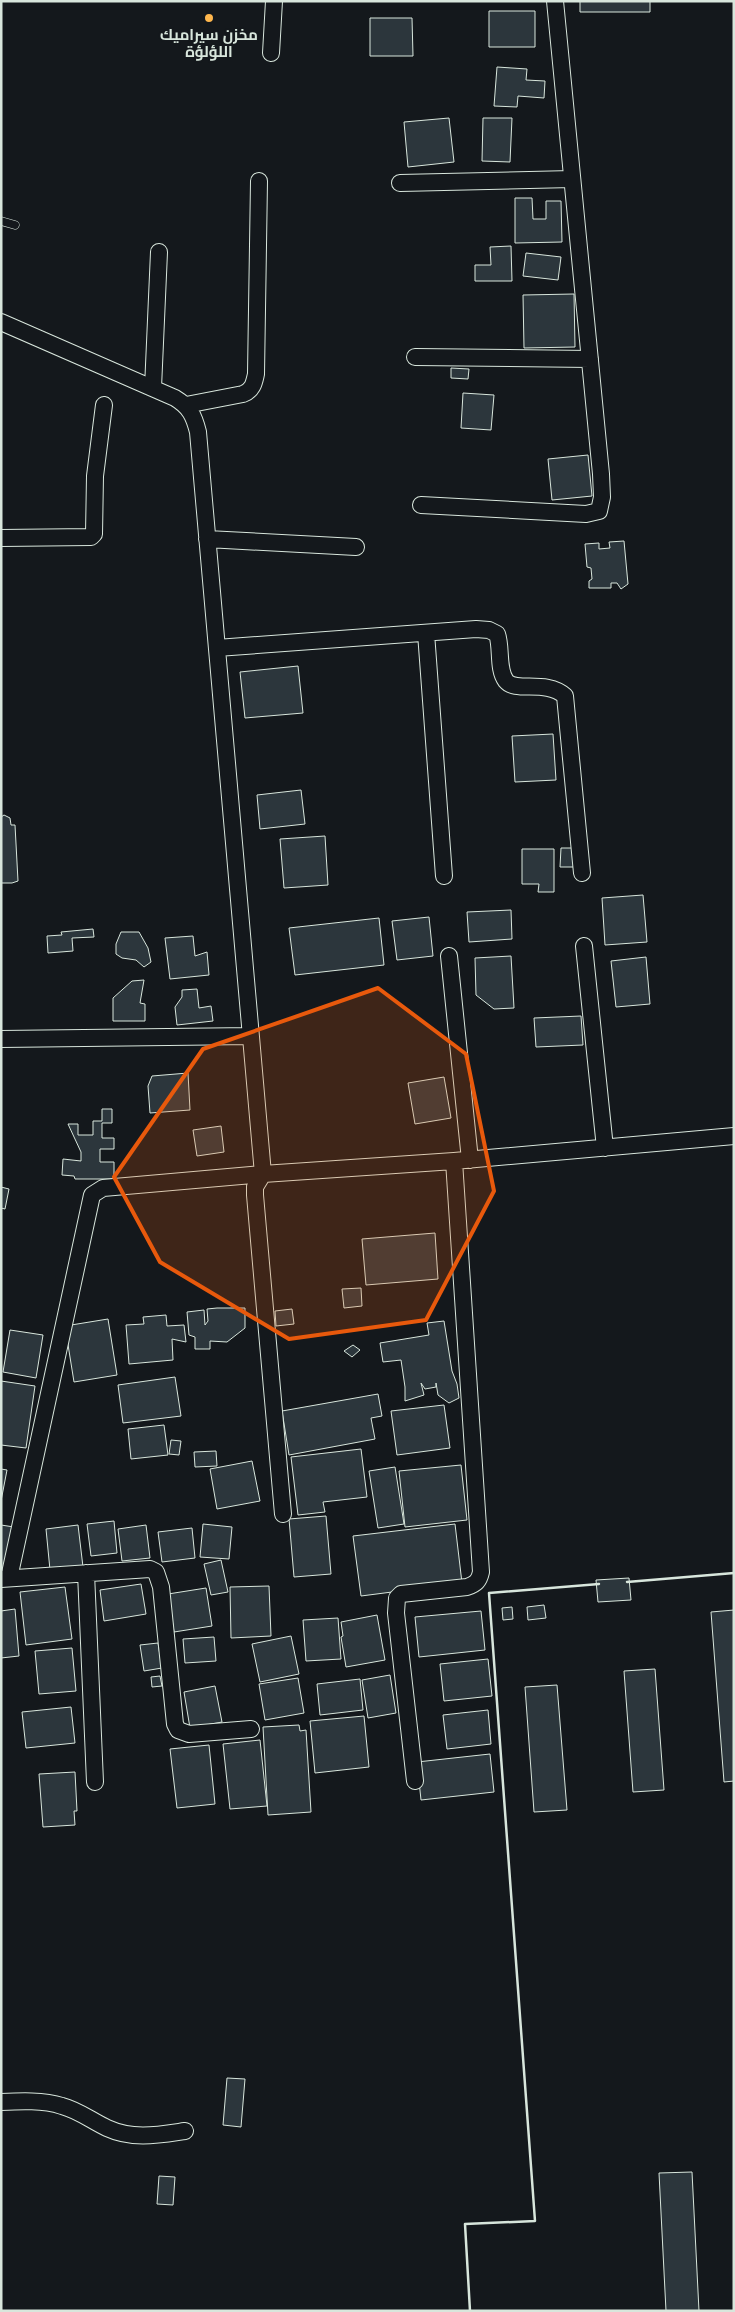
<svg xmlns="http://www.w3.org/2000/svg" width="735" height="2312" viewBox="0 0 735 2312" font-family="'Work Sans',Cairo,sans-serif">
<rect width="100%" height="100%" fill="#14181c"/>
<!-- building -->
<path fill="#2c363c" stroke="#d8e6dc" d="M 580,1 L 650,1 L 650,12 L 580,12 Z
M 489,11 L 535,11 L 535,47 L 489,47 Z
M 370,18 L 412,18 L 413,56 L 370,56 Z
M 497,67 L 527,69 L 526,80 L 545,81 L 544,98 L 518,96 L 517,107 L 494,106 Z
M 449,118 L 454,162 L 408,167 L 404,122 Z
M 483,118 L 512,118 L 510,162 L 482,161 Z
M 515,198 L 532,198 L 533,219 L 546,219 L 546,201 L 561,201 L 562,242 L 515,243 Z
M 511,246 L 512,281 L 475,281 L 475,265 L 491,265 L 490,247 Z
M 526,253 L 561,257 L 558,280 L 523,276 Z
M 574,294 L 575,347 L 524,348 L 523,295 Z
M 451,368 L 469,369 L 468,379 L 451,378 Z
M 463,393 L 494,395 L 491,430 L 461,428 Z
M 588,455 L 592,496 L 552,500 L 548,459 Z
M 624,541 L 628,584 L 621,589 L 617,583 L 611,583 L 611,588 L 589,588 L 589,581 L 592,579 L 591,568 L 587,567 L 585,544 L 599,543 L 599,549 L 610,548 L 609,542 Z
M 298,666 L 303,713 L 245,718 L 240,672 Z
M 553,734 L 556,780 L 515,782 L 512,736 Z
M 301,790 L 305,824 L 260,829 L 257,795 Z
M 4,815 L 10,818 L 11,825 L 15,825 L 18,881 L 12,883 L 1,883 L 1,817 Z
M 325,836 L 328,885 L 284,888 L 280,839 Z
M 561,848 L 574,848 L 574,867 L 560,867 Z
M 522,849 L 554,849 L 554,892 L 538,892 L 539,884 L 522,884 Z
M 643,895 L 647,942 L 605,945 L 602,898 Z
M 511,910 L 512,939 L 469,942 L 467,912 Z
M 429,917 L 433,956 L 397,960 L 392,921 Z
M 379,918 L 384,965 L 295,975 L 289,928 Z
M 93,929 L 94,937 L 72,938 L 73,951 L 48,953 L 47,936 L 62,935 L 61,932 Z
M 121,932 L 139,932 L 148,948 L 151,962 L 144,967 L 136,960 L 122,958 L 116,954 L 116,944 Z
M 193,936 L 195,956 L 207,952 L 209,975 L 170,979 L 165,938 Z
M 511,956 L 514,1008 L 494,1009 L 476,995 L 475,958 Z
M 646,957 L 650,1004 L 616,1007 L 611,961 Z
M 144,980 L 140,1003 L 145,1004 L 145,1021 L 113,1021 L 113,998 L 132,981 Z
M 197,989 L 199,1008 L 211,1006 L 213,1021 L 177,1025 L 175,1007 L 182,997 L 182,990 Z
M 581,1016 L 583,1045 L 536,1047 L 534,1018 Z
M 188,1073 L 190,1110 L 150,1113 L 148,1086 L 152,1076 Z
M 444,1077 L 451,1118 L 415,1124 L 408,1083 Z
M 102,1109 L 112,1109 L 112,1123 L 102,1123 L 102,1138 L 114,1138 L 114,1149 L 100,1149 L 100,1162 L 114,1162 L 114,1179 L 75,1179 L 74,1176 L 62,1175 L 63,1159 L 81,1161 L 81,1152 L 68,1124 L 78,1124 L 78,1135 L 93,1135 L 93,1121 L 102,1121 Z
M 221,1126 L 224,1152 L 197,1156 L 193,1130 Z
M 1,1187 L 9,1189 L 5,1209 L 1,1208 Z
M 435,1233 L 438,1279 L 366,1285 L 362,1239 Z
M 361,1288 L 362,1306 L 344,1308 L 342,1289 Z
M 217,1308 L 245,1308 L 245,1328 L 227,1342 L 210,1341 L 210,1349 L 195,1349 L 195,1337 L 189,1335 L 187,1312 L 204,1310 L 205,1325 L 208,1321 L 207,1309 Z
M 292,1309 L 294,1324 L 276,1326 L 275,1311 Z
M 166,1315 L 167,1326 L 184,1325 L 186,1342 L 172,1339 L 173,1360 L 129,1364 L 126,1325 L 144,1324 L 143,1317 Z
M 108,1319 L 117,1375 L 74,1382 L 65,1326 Z
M 444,1321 L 452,1371 L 457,1384 L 459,1398 L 449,1403 L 438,1395 L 436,1383 L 436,1387 L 425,1389 L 421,1383 L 424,1395 L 405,1401 L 405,1387 L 401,1360 L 383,1362 L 380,1343 L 429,1335 L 427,1323 Z
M 10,1330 L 43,1335 L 36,1378 L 3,1372 Z
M 353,1345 L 360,1350 L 352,1357 L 344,1351 Z
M 175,1377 L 181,1416 L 123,1423 L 118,1385 Z
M 1,1381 L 35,1386 L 26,1448 L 1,1445 Z
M 378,1394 L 382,1416 L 371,1418 L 375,1439 L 289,1455 L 282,1411 Z
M 444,1405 L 450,1448 L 397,1455 L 391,1411 Z
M 164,1425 L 168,1455 L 131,1459 L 128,1429 Z
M 171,1440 L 181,1441 L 179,1455 L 169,1454 Z
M 361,1449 L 367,1497 L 323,1502 L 325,1512 L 298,1515 L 291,1457 Z
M 216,1451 L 217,1466 L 195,1467 L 194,1452 Z
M 252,1461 L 260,1501 L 217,1509 L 210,1469 Z
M 461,1465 L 467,1520 L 405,1527 L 399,1471 Z
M 395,1467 L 404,1524 L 378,1528 L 369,1471 Z
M 1,1469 L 7,1470 L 1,1501 Z
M 326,1516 L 331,1574 L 294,1577 L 289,1519 Z
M 114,1521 L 117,1553 L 91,1556 L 87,1524 Z
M 203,1524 L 232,1527 L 229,1559 L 200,1557 Z
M 455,1524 L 462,1583 L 361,1596 L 353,1536 Z
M 1,1525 L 14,1527 L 5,1574 L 1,1573 Z
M 78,1525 L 83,1567 L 50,1570 L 46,1529 Z
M 146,1525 L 150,1558 L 122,1561 L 118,1529 Z
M 192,1528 L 195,1558 L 162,1562 L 158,1532 Z
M 221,1560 L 228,1592 L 211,1595 L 204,1564 Z
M 629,1578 L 631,1600 L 598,1602 L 596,1580 Z
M 141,1584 L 146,1614 L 104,1621 L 100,1590 Z
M 269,1586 L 271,1636 L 231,1638 L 230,1587 Z
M 65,1587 L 72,1639 L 26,1645 L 20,1592 Z
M 206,1588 L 212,1626 L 174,1632 L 168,1594 Z
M 544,1605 L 546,1618 L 528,1620 L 527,1607 Z
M 512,1607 L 513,1619 L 503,1620 L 502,1608 Z
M 15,1609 L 19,1656 L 1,1658 L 1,1611 Z
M 734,1610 L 734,1781 L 724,1782 L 711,1612 Z
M 481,1611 L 485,1650 L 419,1657 L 415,1617 Z
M 377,1615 L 385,1660 L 346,1667 L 341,1637 L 343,1636 L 341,1622 Z
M 338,1618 L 341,1659 L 306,1661 L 303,1620 Z
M 291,1636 L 299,1674 L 260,1682 L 252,1644 Z
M 214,1637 L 216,1661 L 185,1663 L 183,1639 Z
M 158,1643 L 162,1668 L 144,1671 L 140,1645 Z
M 72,1648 L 76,1691 L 39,1694 L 35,1651 Z
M 488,1659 L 492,1696 L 444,1701 L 440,1664 Z
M 655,1669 L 664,1790 L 633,1792 L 624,1671 Z
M 390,1675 L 396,1713 L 368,1718 L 362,1680 Z
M 160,1676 L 162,1686 L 152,1687 L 151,1677 Z
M 298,1678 L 304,1713 L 265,1720 L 259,1684 Z
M 360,1679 L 363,1710 L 320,1715 L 317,1684 Z
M 557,1685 L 567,1810 L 534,1812 L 525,1687 Z
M 215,1686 L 222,1722 L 190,1728 L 184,1692 Z
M 71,1707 L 75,1743 L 26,1748 L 22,1712 Z
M 488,1710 L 491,1744 L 447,1749 L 443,1715 Z
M 364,1716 L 369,1767 L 315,1773 L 310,1721 Z
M 299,1725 L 300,1731 L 306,1730 L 311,1812 L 268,1815 L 263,1727 Z
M 260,1740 L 267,1806 L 230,1809 L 223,1744 Z
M 209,1745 L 215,1804 L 177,1808 L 170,1749 Z
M 490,1754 L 494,1792 L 421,1800 L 417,1762 Z
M 75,1772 L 77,1811 L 74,1811 L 75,1825 L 43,1827 L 39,1774 Z
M 227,2078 L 245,2079 L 241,2127 L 223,2125 Z
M 692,2172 L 699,2311 L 666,2311 L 659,2173 Z
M 159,2176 L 175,2177 L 173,2205 L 157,2204 Z"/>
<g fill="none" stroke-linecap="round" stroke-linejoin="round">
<defs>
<path id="service" d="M 1,221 L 15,225"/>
<path id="minor" d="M 271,53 L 274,1
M 400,183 L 572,179
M 1,322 L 175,398 C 190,407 194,416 198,432 L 263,1174 L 255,1187 L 255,1195 L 283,1514
M 415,357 L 590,359
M 153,388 L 159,252
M 186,405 L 243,394 C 253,390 254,383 256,374 L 259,181
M 421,505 L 586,514 L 599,511 L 602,497 L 601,474 L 555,1
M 1,538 L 91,537 L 94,534 L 95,476 L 104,405
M 207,539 L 356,547
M 426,633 L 444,876
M 217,648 L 476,629 L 489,630 L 497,634 C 502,648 497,669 506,681 C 516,693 546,679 565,696 L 582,873
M 584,946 L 605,1148
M 449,956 L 470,1160
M 1,1039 L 251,1036
M 86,1573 L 95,1782
M 9,1578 L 92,1195 L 103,1188 L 263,1174 L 454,1161 L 734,1136
M 1,1579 L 150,1569 L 156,1572 L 161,1587 L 175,1724 L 178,1730 L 189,1734 L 251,1729
M 415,1781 L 396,1613 L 397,1598 L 401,1594 L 467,1587 C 476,1584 479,1581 481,1572 L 454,1161
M 1,2102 C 21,2101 43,2100 62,2106 C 78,2110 92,2121 107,2128 C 133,2140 158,2135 185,2131"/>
</defs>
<!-- service casing -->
<use href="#service" stroke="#d8e6dc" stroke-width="9"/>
<!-- minor casing -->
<use href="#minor" stroke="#d8e6dc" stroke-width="18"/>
<!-- service -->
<use href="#service" stroke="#14181c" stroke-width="8"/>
<!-- minor -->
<use href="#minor" stroke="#14181c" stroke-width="16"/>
<!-- wall -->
<path stroke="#d8e6dc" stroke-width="2.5" d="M 627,1582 L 734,1573
M 470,2311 L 465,2224 L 535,2221 L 489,1593 L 599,1584"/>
</g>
<!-- marked area -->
<path fill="#e8590c" fill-opacity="0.2" stroke="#e8590c" stroke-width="4" stroke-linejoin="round" d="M 378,988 L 466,1054 L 494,1191 L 426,1320 L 289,1339 L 160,1262 L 114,1177 L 203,1049 Z"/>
<!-- markers -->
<circle fill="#ffb74d" stroke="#14181c" stroke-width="2" cx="209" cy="18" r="5"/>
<g text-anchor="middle" stroke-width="4" stroke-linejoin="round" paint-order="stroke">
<!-- poi labels -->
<g font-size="15" font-weight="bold" fill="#d8e6dc" stroke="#14181c">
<text x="209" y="40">مخزن سيراميك<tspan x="209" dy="17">اللؤلؤة</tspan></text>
</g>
</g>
<!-- border -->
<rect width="735" height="2312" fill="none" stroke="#d8e6dc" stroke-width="5"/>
</svg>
